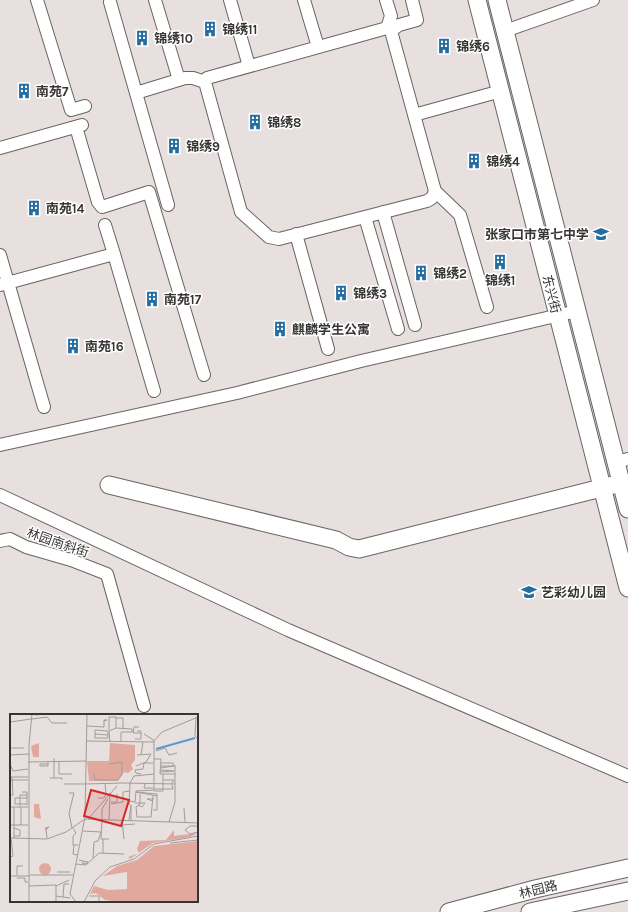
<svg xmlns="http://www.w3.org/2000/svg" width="628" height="912" viewBox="0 0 628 912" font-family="Karla,'Noto Sans SC',sans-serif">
<rect width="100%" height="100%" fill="#e7e0de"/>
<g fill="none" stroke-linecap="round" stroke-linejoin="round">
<defs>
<path id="street" d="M 37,0 L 71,110 L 85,106
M 155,0 L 179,80
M 230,0 L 249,66
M 304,0 L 318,47
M 386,0 L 391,16 L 387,28
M 110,2 L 168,205
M 387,28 L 391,31 L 435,191 L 432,198 L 427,201 L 279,239 L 269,237 L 241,212 L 205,82 L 207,78 Z
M 391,31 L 399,25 L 417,20 L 412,0
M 505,31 L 593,0
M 136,93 L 185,78 L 193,78 L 205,82
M 414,115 L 501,91
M 76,127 L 98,202 L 102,207 L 149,192 L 204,375
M 0,148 L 82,125
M 435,191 L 460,215 L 487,307
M 383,212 L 415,325
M 365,217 L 398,329
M 105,225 L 114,254
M 296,234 L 328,349
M 0,255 L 44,407
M 0,285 L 114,254 L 154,391
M 0,445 L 237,393 L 361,361 L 577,311
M 616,462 L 628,459
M 0,495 L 288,630 L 628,776
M 0,541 L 10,539 L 26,547 L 71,560 L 107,574 L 144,706"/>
<path id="secondary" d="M 477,0 L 628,588
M 497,0 L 628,509
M 109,485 L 336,540 L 349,547 L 359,549 L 621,483
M 449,912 L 535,889 L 628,868
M 530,912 L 628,891"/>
</defs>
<!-- street casing -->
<use href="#street" stroke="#6a6462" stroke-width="14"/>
<!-- secondary casing -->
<use href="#secondary" stroke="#6a6462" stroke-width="19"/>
<!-- street -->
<use href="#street" stroke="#fff" stroke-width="12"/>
<!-- secondary -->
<use href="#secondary" stroke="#fff" stroke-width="17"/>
</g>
<!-- icons -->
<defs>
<symbol id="building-bare" viewBox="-9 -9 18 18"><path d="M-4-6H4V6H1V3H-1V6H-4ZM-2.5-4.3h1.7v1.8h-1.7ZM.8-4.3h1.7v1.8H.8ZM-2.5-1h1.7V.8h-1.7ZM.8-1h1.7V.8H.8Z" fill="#246da1" stroke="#fff" stroke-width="2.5" paint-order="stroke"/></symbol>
<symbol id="school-bare" viewBox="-9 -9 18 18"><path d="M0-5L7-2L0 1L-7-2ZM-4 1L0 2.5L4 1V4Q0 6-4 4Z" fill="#246da1" stroke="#fff" stroke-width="2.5" paint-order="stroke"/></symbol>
</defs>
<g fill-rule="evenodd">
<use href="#building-bare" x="199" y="18" width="22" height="22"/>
<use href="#building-bare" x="131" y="27" width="22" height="22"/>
<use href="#building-bare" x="433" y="35" width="22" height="22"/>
<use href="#building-bare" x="13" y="80" width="22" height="22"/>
<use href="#building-bare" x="244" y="111" width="22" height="22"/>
<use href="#building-bare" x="163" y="135" width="22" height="22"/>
<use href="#building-bare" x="463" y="150" width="22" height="22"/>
<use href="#building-bare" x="23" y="197" width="22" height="22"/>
<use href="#school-bare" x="590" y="223" width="22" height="22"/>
<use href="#building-bare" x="489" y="251" width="22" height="22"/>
<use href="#building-bare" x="410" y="262" width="22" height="22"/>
<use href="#building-bare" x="330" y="282" width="22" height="22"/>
<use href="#building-bare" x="141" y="288" width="22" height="22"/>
<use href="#building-bare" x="269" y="318" width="22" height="22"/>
<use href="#building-bare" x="62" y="335" width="22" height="22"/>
<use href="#school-bare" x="518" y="581" width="22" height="22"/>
</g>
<g text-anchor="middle" stroke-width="3" stroke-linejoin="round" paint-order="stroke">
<!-- poi labels -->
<g font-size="13" font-weight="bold" fill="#373434" stroke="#fff" text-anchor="start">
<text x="222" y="34">锦绣11</text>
<text x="154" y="43">锦绣10</text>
<text x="456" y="51">锦绣6</text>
<text x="36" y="96">南苑7</text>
<text x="267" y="127">锦绣8</text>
<text x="186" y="151">锦绣9</text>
<text x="486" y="166">锦绣4</text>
<text x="46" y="213">南苑14</text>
<text x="589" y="239" text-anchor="end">张家口市第七中学</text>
<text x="433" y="278">锦绣2</text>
<text x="500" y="285" text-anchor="middle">锦绣1</text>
<text x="353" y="298">锦绣3</text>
<text x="164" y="304">南苑17</text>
<text x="292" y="334">麒麟学生公寓</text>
<text x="85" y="351">南苑16</text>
<text x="541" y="597">艺彩幼儿园</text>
</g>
<!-- street labels -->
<g font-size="13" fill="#373434" stroke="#fff">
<text transform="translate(552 294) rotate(76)" y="5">东兴街</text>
<text transform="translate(58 542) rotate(19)" y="5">林园南斜街</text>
<text transform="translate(538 889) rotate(-14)" y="5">林园路</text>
</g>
</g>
<!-- overview -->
<g transform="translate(10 714)">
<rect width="188" height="188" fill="#e7e0de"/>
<path d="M 100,29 L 125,31 L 125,46 L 121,51 L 123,55 L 118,59 L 114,58 L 108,67 L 79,67 L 77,47 L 99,47 Z" fill="#e1a99e"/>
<path d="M 112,48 L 110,64 L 95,63 L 95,58 L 108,60 L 108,53 L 103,55 L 100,49 ZM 164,116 L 164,122 L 188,119 L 180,123 L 143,129 L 120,145 L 118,143 L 129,139 L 127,135 L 130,127 L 156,126 ZM 188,127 L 188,188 L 112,188 L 95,186 L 86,179 L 80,180 L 84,172 L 98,176 L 117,175 L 117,158 L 93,162 L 107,152 L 127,146 L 144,132 Z" fill="#e1a99e"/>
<path d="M 29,29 L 29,43 L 23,43 L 21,32 ZM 24,90 L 29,90 L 31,105 L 24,103 ZM29 155a6 6 0 1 1 12 0a6 6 0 1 1-12 0Z" fill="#e1a99e"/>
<path fill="none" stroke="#5f99c8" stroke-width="2" d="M 146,35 L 185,24"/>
<path fill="none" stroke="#a19b9a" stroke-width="1" d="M 25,1 L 37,0M 186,3 L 185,22 L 188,25M 106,4 L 113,4 L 113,15M 22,5 L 37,3 L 42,9 L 57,9M 0,8 L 21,5M 77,12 L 94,13 L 94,6 L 97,6 L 94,7M 129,13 L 124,13 L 123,19 L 131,19M 85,16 L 98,17 L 98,24 L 85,24 ZM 99,16 L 99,3 L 106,3 L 106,14M 85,20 L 98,21M 134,20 L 145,27M 125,25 L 131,25 L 131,17 L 127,17M 77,27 L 143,28 L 152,18 L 188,3M 144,27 L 144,77 L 153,77 L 153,60M 100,28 L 99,17 L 106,14 L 122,15 L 122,18 L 111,18 L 111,28M 1,34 L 14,34M 146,37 L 155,34 L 159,41 L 167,39M 0,41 L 19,40M 127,41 L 141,40M 131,41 L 133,28M 144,45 L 151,45 L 150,60 L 165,60M 18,48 L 76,47M 38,48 L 38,52 L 30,52 L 30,50 L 38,50M 49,48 L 49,60 L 62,60M 151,49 L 163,49 L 164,52M 0,50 L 3,57 L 18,55M 126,52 L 136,48 L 141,40M 151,54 L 164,52 L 151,52M 150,58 L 164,57 L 151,56M 84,60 L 85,66 L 108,66 L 112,60 L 112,48 L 99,50M 131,60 L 126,59 L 125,56 L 133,55 L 134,49 L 143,49M 0,63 L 18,63M 40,64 L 52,64 L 52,66M 44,64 L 44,44M 0,66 L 18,66M 154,66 L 164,66 L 161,70M 113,69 L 165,70M 54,70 L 75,70M 75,70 L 113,69M 135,70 L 134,74 L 143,74M 144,75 L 163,75 L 162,71M 12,78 L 17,78 L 17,91M 59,79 L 64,79 L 59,99 L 62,114M 130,80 L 130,90 L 126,93 L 127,103 L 141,103 L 143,82M 0,81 L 3,81 L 2,63M 17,84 L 5,84 L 5,90 L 17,90M 88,84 L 94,84 L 96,80 L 95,69M 120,87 L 125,88 L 126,77 L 144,76M 143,87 L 137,85 L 144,85M 101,88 L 107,88 L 107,80M 113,88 L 113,78 L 120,77M 125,89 L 135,89 L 132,93 L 128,91M 101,90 L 113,88M 119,91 L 120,69 L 124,62 L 144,60M 10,92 L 10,81 L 17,81M 0,93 L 18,93M 174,94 L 175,108M 143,96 L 147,96 L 147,80 L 126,78 L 147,82M 78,105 L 107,72M 92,106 L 91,125 L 99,125M 92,106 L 92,95 L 98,85M 99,106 L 100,79M 119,106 L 121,91 L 121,106M 112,107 L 114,125M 159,108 L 165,88 L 165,51M 0,111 L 18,111M 11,111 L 11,93M 112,111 L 125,110M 188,112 L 180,112 L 175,116 L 180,120 L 188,118M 4,114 L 10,116 L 10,122 L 4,122M 63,114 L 66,119 L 63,122 L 63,131 L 68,131M 36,116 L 35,114 L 39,113 L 36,116 L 37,124M 73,117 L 91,118 L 88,127 L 84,128 L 83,144M 0,124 L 37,125 L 56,118 L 75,105 L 188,109M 4,124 L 4,93M 160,129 L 188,126M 64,131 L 63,140 L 67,141M 93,139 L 93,125M 0,143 L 3,142 L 1,124M 69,146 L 73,147 L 78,148 L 77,149 L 73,150 L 73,147M 66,150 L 76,151 L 89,139 L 114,140M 47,158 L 60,158M 7,161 L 7,152 L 13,152M 20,161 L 63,161M 0,162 L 20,162M 7,164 L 15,164 L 15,168 L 18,168M 19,172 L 46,171 L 46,188M 46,172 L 59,166M 46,182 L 60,184M 79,182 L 89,182 L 89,188M 53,183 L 54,170 L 59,170M 19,188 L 19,31 L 22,0M 66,188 L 60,180 L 75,103 L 77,0M 74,188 L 85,167 L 100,153 L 124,145 L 144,130 L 188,122"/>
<path fill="#d62828" fill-opacity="0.15" stroke="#d62828" stroke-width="2" d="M 81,76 L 119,86 L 111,112 L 74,102 Z"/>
<rect width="188" height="188" fill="none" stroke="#373434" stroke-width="2"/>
</g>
</svg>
